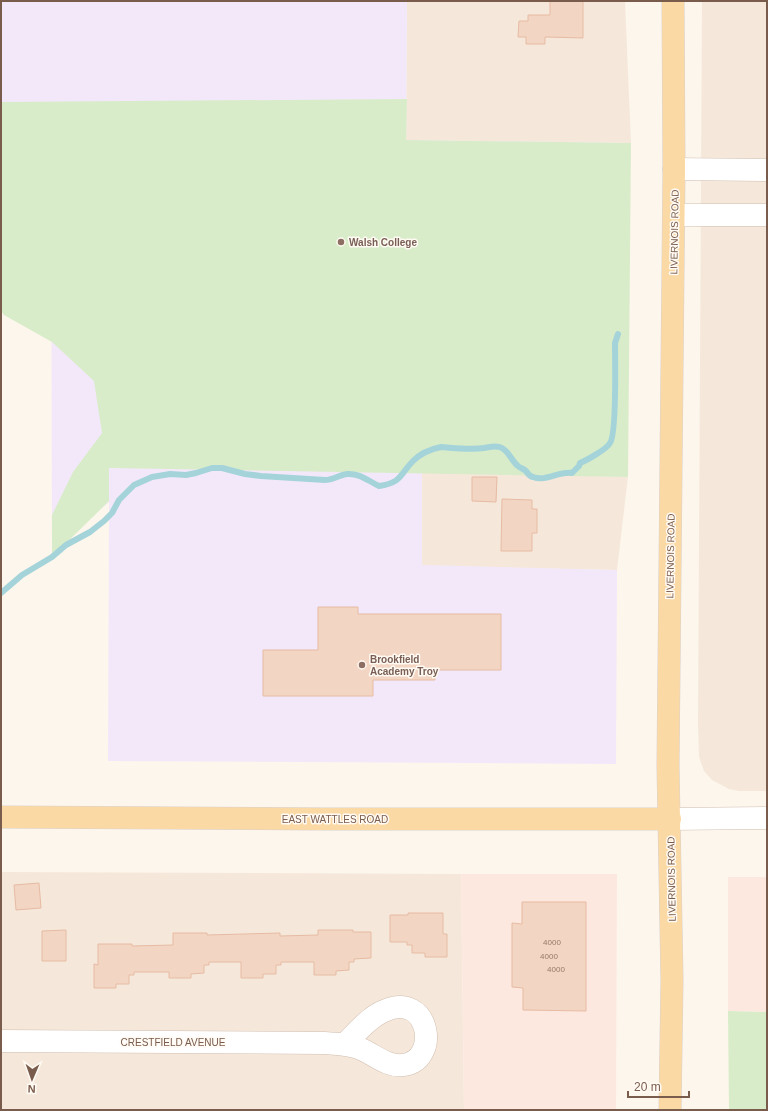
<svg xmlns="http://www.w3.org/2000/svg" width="768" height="1111" viewBox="0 0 768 1111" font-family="Helvetica,sans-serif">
<rect width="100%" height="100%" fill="#fdf6ec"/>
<!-- residential -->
<path fill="#f5e8da" d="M 407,1 L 625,1 L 631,143 L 406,140 Z
M 702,1 L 767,1 L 767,791 L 739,791 L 729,789 L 712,780 L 704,771 L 699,757 L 698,724 Z
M 422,472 L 628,477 L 617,570 L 421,566 Z
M 1,872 L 461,874 L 464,1110 L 1,1110 Z"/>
<!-- commercial -->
<path fill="#fde8e0" d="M 461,874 L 617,874 L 616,1110 L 464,1110 Z
M 728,877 L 767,877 L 767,1012 L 728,1011 Z"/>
<!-- education -->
<path fill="#f3e8fa" d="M 1,1 L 407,1 L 406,140 L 631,143 L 422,472 L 422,565 L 617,570 L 616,764 L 108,761 L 109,502 L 52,552 L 51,139 L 1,138 Z"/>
<!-- green -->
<path fill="#d8ecc9" d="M 407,99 L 406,140 L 631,143 L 628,477 L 109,468 L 109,501 L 52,557 L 52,515 L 73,472 L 102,433 L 94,381 L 52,342 L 4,315 L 1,311 L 1,102 Z
M 728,1011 L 767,1012 L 767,1110 L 729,1110 Z"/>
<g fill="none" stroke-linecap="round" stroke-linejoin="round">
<!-- stream -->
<path stroke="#a5d3da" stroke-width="6" d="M 1,593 L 22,575 L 52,557 L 66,545 L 90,532 L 104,521 L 112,513 L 119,500 L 134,485 L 152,477 L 170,474 L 186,475 L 196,473 L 212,468 L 222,468 L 245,474 L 261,476 L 325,480 C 333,480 339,475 347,474 C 360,473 368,481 379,486 C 402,483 400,474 413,461 C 420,454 431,449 441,447 C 455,448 470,450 484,448 C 490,447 497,445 502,448 C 509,452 512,461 518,466 C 520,468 524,469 526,471 C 528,474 529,476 533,477 C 546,482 558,471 572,473 L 579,466 L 580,463 C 587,460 607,449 610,443 C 617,434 615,359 615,343 L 618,334"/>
</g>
<!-- building -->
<path fill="#f3d5c3" stroke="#e6bba3" d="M 550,1 L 583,1 L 583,38 L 545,37 L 545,44 L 526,44 L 526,37 L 518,37 L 519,21 L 528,21 L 528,15 L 550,15 Z
M 472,477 L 497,477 L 496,502 L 472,501 Z
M 502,499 L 532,500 L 532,509 L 537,509 L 537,533 L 532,533 L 532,551 L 501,551 Z
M 318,607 L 358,607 L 358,614 L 501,614 L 501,670 L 435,670 L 435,680 L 373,680 L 373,696 L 263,696 L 263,650 L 318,650 Z
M 39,883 L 41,908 L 16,910 L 14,885 Z
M 522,902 L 586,902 L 586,1011 L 523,1010 L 523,988 L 512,987 L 512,923 L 522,924 Z
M 408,913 L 443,913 L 443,934 L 447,934 L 447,957 L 425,957 L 425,953 L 412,953 L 412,945 L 407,945 L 407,942 L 390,942 L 390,915 L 408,915 Z
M 66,930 L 66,961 L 42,961 L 42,931 Z
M 318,930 L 353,930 L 353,932 L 371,932 L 371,958 L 354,959 L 354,962 L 349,962 L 349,970 L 336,971 L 336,975 L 314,975 L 314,962 L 281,962 L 281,965 L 276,965 L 276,974 L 263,974 L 263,978 L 241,978 L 241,962 L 209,962 L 209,965 L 204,965 L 204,973 L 191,974 L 191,978 L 169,978 L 169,972 L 134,972 L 134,975 L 129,975 L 129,984 L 116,984 L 116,988 L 94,988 L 94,964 L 98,965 L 98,944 L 132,944 L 132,946 L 173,945 L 173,933 L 207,933 L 207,935 L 280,933 L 280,936 L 318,935 Z"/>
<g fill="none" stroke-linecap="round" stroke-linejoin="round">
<defs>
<path id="minor" d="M 674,169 L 767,170
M 674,215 L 767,215
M 670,819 L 767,818
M 1,1041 L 325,1043 C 338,1044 350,1044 361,1049 C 375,1055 387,1067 403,1065 C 441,1061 430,990 384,1011 C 369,1017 356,1033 345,1044"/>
<path id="major" d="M 1,817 L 324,819 L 670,819
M 670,1110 L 672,980 L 668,766 L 674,169 L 673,1"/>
</defs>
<!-- minor casing -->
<use href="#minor" stroke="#d1beb0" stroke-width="23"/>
<!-- major casing -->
<use href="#major" stroke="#dad1cd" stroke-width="23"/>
<!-- minor -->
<use href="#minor" stroke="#fff" stroke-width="22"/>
<!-- major -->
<use href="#major" stroke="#fbd9a5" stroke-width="22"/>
</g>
<!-- markers -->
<g fill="#8d6e63" stroke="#fffaf3" stroke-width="1.5">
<circle cx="341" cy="242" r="4"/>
<circle cx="362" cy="665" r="4"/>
</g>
<g text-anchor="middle" stroke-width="3" stroke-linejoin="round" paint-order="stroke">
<!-- number labels -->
<g font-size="8" fill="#987a6a">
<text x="552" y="945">4000</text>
<text x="549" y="959">4000</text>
<text x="556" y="972">4000</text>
</g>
<!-- street labels -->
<g font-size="10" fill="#7a5c4d" stroke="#fffaf3">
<text transform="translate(674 232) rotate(-89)" y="4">LIVERNOIS ROAD</text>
<text transform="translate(670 556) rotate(-89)" y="4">LIVERNOIS ROAD</text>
<text x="335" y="823">EAST WATTLES ROAD</text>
<text transform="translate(671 879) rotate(-91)" y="4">LIVERNOIS ROAD</text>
<text x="173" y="1046">CRESTFIELD AVENUE</text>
</g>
<!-- education labels -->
<g font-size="10" font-weight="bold" fill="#785e54" stroke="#fffaf3" text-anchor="start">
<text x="349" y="246">Walsh College</text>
<text x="370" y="663">Brookfield<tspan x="370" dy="12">Academy Troy</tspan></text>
</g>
</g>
<!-- border -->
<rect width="768" height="1111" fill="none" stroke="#7a5c4d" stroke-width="4"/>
<!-- north arrow -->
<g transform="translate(32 1079) rotate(182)" stroke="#fffaf3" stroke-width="3" paint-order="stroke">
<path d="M0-3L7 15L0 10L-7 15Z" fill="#7a5c4d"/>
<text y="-6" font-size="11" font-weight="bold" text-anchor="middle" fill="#7a5c4d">N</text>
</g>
<!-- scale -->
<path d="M628 1091v6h61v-6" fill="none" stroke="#7a5c4d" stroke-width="2"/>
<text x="634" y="1091" font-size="12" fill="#7a5c4d" stroke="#fffaf3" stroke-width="3" paint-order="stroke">20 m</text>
</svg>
